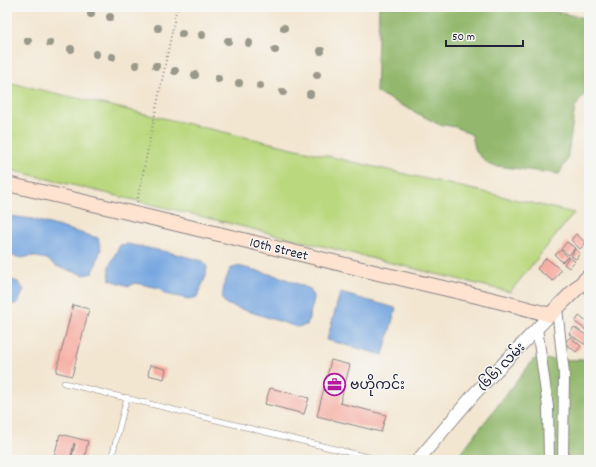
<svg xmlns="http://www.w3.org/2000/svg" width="596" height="467" viewBox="0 0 596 467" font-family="Dekko,'Noto Sans Myanmar',sans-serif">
<rect width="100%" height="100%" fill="#f6f6f2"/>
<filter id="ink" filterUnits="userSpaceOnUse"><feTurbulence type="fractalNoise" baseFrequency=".025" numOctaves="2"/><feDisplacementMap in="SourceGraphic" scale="8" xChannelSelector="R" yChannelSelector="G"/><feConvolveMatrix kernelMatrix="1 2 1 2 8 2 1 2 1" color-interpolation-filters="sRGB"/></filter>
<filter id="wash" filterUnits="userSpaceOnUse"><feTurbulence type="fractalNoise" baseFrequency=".012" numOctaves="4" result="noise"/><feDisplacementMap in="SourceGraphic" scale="16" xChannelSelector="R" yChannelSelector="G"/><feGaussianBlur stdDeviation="0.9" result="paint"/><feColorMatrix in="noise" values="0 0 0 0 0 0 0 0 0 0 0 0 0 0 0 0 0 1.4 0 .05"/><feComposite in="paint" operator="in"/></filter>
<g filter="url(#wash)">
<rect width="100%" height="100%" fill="#f3e6d1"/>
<!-- green -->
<path fill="#bad87e" stroke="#6e7d5c" d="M 7,82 L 574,213 L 510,292 L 7,169 Z"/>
<!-- forest -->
<path fill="#93b86d" stroke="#5a6d54" d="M 379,7 L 533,7 L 589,19 L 589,92 L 586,92 L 575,107 L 567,160 L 559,174 L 489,165 L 476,152 L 472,135 L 456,127 L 438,124 L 376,92 Z
M 589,357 L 589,460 L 455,460 L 534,359 L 587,360 Z"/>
<!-- water -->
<path fill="#76a6e0" stroke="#4c648e" d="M 10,216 L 32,219 L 98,238 L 101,249 L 93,273 L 84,275 L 56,266 L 47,259 L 31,256 L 22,258 L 8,255 L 7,220 Z
M 127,244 L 168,252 L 203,261 L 207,267 L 206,276 L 197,297 L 189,299 L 165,294 L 159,288 L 136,283 L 129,286 L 110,280 L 109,267 L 120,245 Z
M 238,266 L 281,277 L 310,289 L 314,299 L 307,325 L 297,327 L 226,304 L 222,299 L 224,285 L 230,269 Z
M 7,278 L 18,282 L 24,290 L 18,303 L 7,306 Z
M 340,293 L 396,308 L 383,355 L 327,340 Z"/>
<g id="blocks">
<!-- building -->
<path fill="#f6afa4" d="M 576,234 L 586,243 L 580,249 L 571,240 Z
M 567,242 L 575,248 L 569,255 L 561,249 Z
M 575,249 L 580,253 L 576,259 L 571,256 Z
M 561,250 L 568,257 L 562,262 L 555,255 Z
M 569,257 L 575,261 L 569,268 L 564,264 Z
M 546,258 L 561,270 L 553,281 L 537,269 Z
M 73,305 L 89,309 L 72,376 L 56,372 Z
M 579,316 L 589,324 L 589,332 L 575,322 Z
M 574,327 L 589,337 L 589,347 L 569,334 Z
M 570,337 L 581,346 L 576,352 L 565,343 Z
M 331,360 L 350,365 L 340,403 L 386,415 L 381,432 L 317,416 Z
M 150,365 L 166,369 L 164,379 L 148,375 Z
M 270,388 L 309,398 L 304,414 L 265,404 Z
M 60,434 L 88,441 L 84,460 L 71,460 L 75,444 L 74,443 L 70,460 L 53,460 Z"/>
</g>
</g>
<g filter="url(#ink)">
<use href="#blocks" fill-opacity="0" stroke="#8a8486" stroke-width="1"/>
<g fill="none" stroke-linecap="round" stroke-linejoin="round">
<defs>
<path id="service" d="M 64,383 L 380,460
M 111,460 L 127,397"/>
<path id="minor" d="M 557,308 L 564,374 L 563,460
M 537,328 L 548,407 L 549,460"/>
<path id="tertiary" d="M 418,460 L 475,393 L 550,315"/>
<path id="secondary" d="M 7,184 C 130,212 252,242 374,272 C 432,286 492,298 550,315 L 589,276"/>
</defs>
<!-- service casing -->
<use href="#service" stroke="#8a8486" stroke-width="6"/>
<!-- minor casing -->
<use href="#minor" stroke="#8a8486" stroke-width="12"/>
<!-- tertiary casing -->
<use href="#tertiary" stroke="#8a8486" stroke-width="14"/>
<!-- secondary casing -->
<use href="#secondary" stroke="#8a8486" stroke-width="16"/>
<!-- path -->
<path stroke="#8a8486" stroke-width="2" stroke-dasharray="1 3" stroke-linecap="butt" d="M 137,202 L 177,7"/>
<!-- service -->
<use href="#service" stroke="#fff" stroke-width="5"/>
<!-- minor -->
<use href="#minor" stroke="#fff" stroke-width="10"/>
<!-- tertiary -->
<use href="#tertiary" stroke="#fff" stroke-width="12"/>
<!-- secondary -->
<use href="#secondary" stroke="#fee3d1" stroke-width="14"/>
</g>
<!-- trees -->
<g fill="#99988a">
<circle cx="91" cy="14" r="4"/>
<circle cx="110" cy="17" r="4"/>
<circle cx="158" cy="28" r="4"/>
<circle cx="284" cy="28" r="4"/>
<circle cx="182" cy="34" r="4"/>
<circle cx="202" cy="35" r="4"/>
<circle cx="28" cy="41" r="4"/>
<circle cx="228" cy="41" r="4"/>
<circle cx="50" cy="43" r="4"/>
<circle cx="249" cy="43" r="4"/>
<circle cx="71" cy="49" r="4"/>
<circle cx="275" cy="50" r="4"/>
<circle cx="321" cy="51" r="4"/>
<circle cx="96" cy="54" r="4"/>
<circle cx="112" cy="57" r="4"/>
<circle cx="136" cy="65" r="4"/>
<circle cx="156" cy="66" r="4"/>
<circle cx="175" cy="71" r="4"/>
<circle cx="195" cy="75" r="4"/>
<circle cx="317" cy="75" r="4"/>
<circle cx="218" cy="79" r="4"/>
<circle cx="239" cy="83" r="4"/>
<circle cx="260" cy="86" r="4"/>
<circle cx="283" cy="92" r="4"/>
<circle cx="310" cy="94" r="4"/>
</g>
</g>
<!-- icons -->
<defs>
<symbol id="office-ring" viewBox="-11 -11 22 22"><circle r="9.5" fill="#f6f6f2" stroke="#b5179e" stroke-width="1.5"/><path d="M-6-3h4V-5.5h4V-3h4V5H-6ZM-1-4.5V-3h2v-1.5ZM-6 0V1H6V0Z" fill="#b5179e"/></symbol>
</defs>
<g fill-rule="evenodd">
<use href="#office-ring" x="322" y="372" width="25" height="25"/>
</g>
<g text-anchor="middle" stroke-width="3" stroke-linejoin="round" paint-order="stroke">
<!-- street labels -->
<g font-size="14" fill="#22223b" stroke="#f6f6f2">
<text transform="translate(279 248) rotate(14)" y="5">10th Street</text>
<text transform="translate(501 366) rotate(-46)" y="5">(၆၆) လမ်း</text>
</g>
<!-- poi labels -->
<g font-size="14" fill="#22223b" stroke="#f6f6f2" text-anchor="start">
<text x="350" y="389">ဗဟိုကင်း</text>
</g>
</g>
<!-- margin -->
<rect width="596" height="467" fill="none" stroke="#f6f6f2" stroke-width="24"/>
<!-- scale -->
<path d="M446 40v6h77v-6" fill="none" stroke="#22223b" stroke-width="2"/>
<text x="452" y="40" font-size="12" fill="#22223b" stroke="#f6f6f2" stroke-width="3" paint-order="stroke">50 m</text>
</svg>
